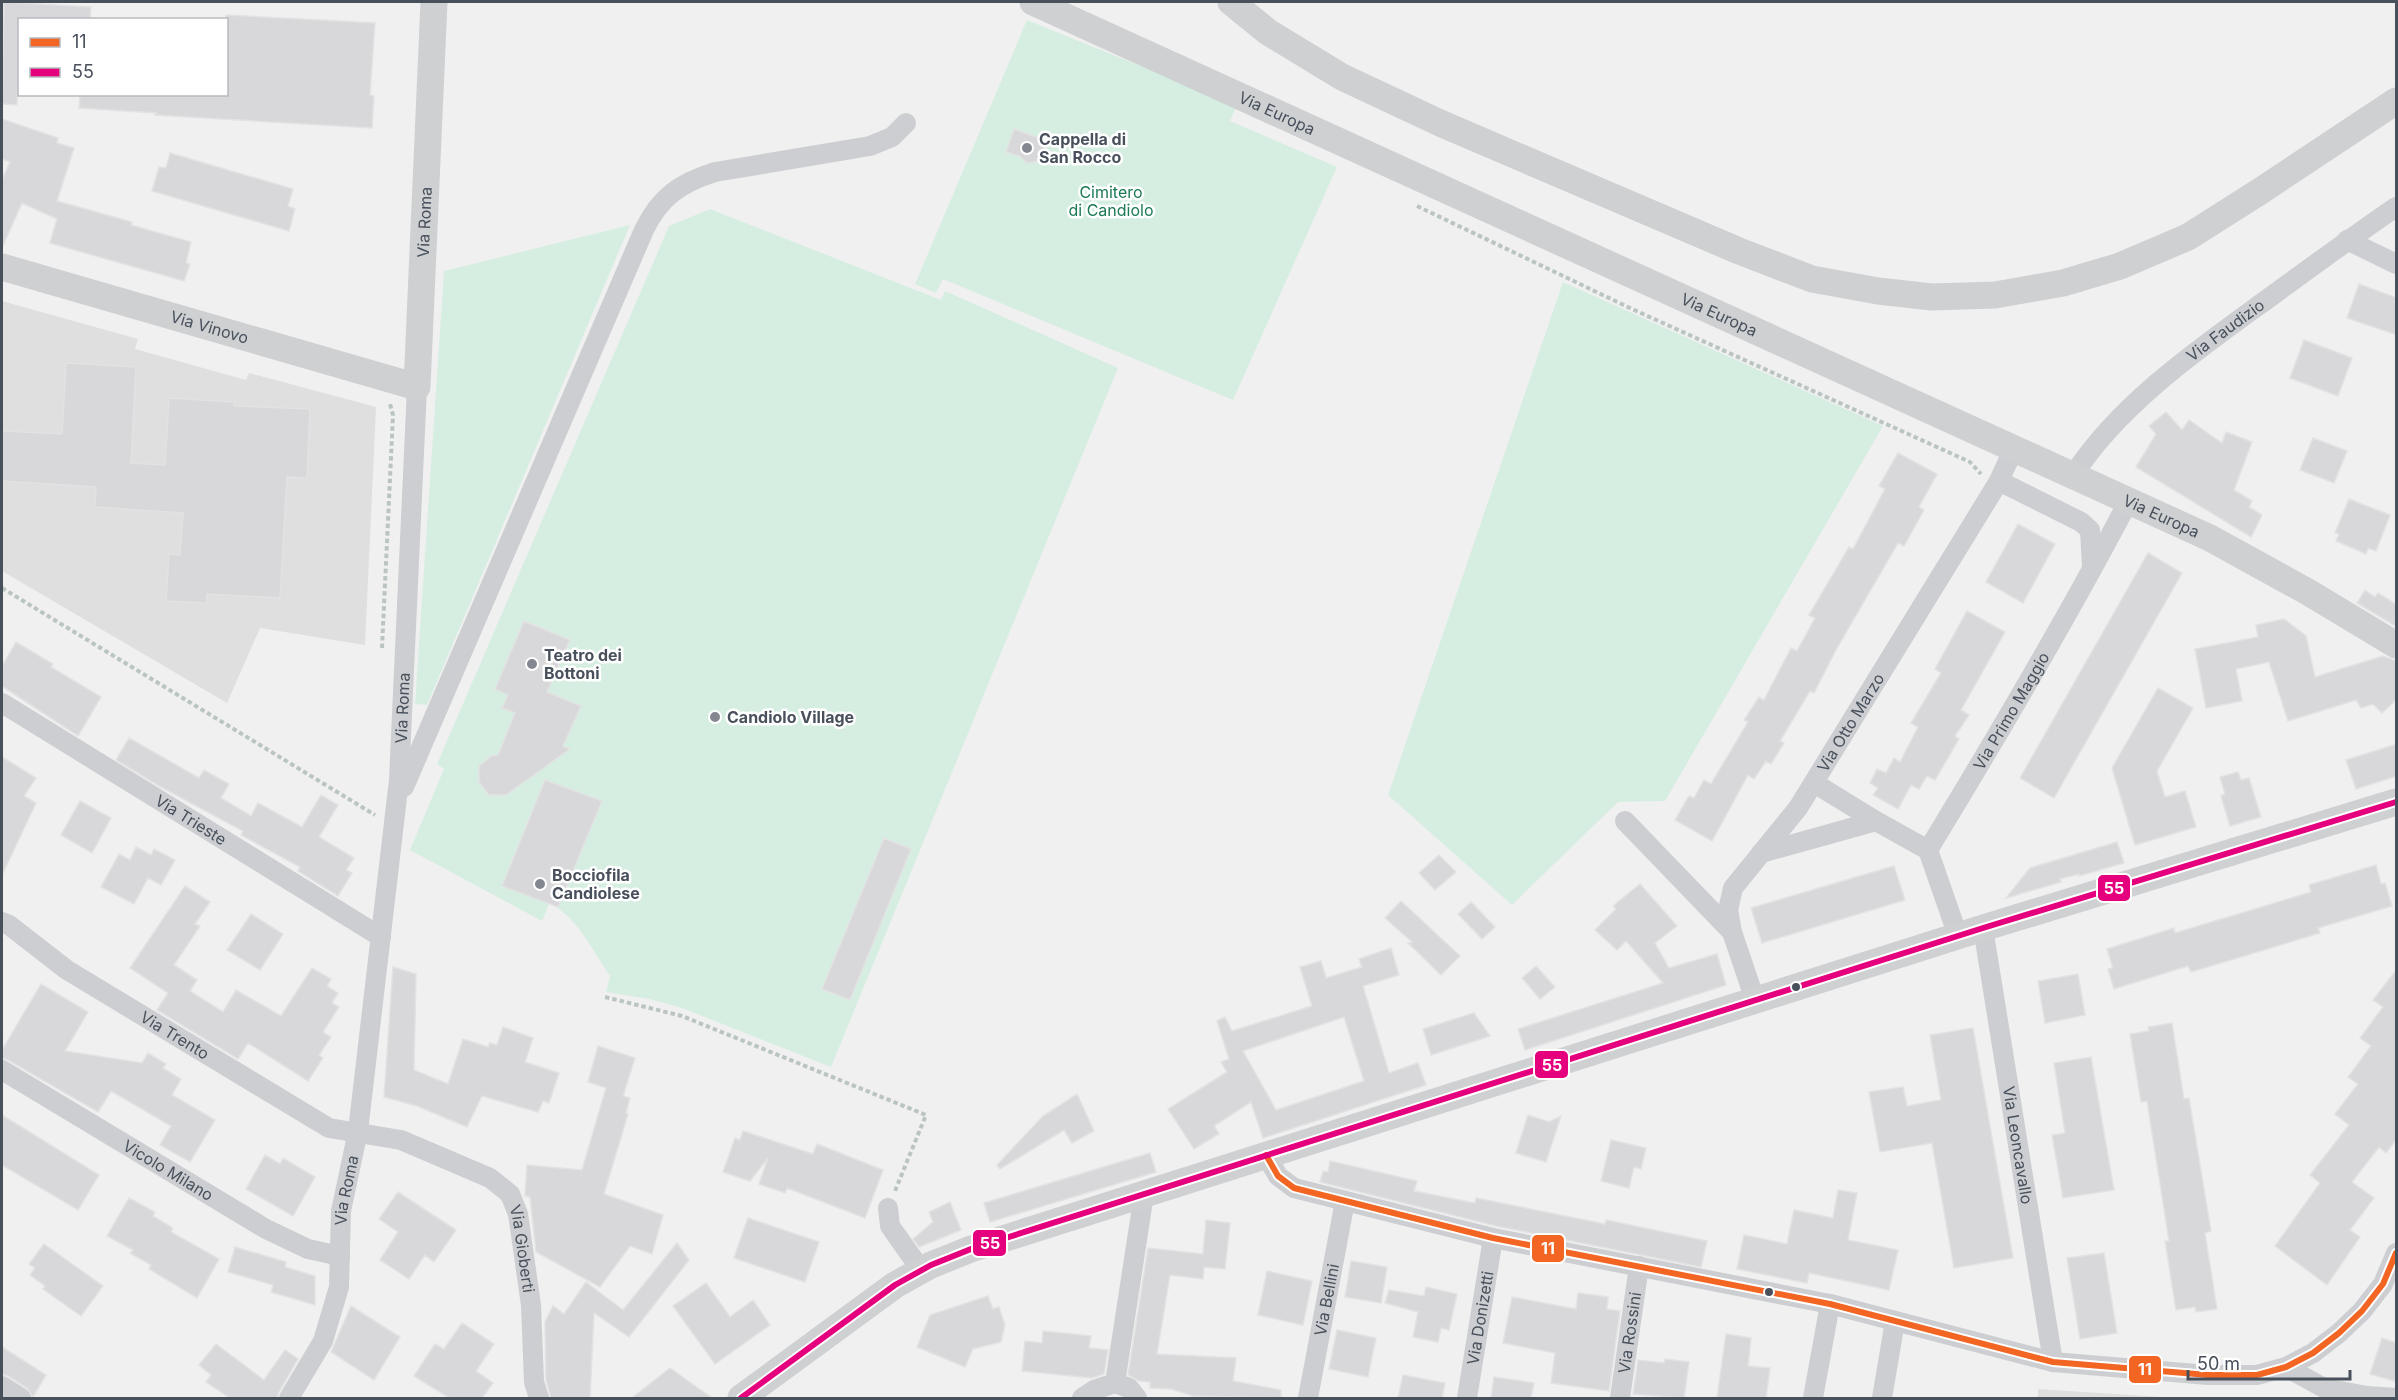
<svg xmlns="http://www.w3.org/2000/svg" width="2398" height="1400" viewBox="0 0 2398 1400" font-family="Inter,sans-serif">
<rect width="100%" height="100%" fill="#f1f0f0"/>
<!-- education -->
<path fill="#dfdfe0" d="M 2,301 L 138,339 L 135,349 L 246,380 L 249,373 L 376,407 L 365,645 L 260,628 L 227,703 L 2,571 Z
M 2038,1389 L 2177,1398 L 2038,1398 Z"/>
<!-- green -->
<path fill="#d6eee2" d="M 1027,20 L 1237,105 L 1230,121 L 1337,167 L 1233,400 L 943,279 L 936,293 L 915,284 Z
M 710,209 L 941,300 L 945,291 L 1118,368 L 831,1067 L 682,1008 L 649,999 L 606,992 L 610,976 C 594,953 575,913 549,904 L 542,921 L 410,850 L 444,769 L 437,764 L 669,226 Z
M 630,225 L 427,705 L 415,704 L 444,271 Z
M 1563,282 L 1883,426 L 1665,801 L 1618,802 L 1512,905 L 1388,795 Z"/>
<!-- building -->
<path fill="#d8d8da" stroke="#e2e2e3" stroke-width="1.5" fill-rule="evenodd" d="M 4,2 L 91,7 L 90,20 L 20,20 L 17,105 L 2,104 Z
M 226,15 L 375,23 L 370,95 L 374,96 L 372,128 L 155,115 L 156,113 L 79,108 L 80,94 L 226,94 Z
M 2,119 L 58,138 L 57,143 L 74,148 L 57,201 L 132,222 L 131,225 L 191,242 L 186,263 L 190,264 L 184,281 L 50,243 L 57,219 L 22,203 L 2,248 L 2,180 L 10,162 L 2,159 Z
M 1014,129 L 1042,139 L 1046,151 L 1039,161 L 1027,163 L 1019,156 L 1006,152 Z
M 170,153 L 293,189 L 288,206 L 295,209 L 289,231 L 152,191 L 159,167 L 166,168 Z
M 2359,284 L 2397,298 L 2397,335 L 2347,318 Z
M 2304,340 L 2352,358 L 2338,396 L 2290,378 Z
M 66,363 L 136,367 L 131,463 L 165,465 L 169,398 L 234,402 L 234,406 L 310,409 L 307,478 L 287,477 L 280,598 L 207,594 L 206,603 L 166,601 L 169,554 L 180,555 L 183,513 L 95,507 L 96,487 L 2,481 L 2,431 L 62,434 Z
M 2166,412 L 2182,430 L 2189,420 L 2222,443 L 2226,432 L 2252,442 L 2234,490 L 2252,501 L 2249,507 L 2262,515 L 2251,537 L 2136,467 L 2156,434 L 2149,426 Z
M 2313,438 L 2347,451 L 2334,483 L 2300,470 Z
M 1898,453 L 1937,474 L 1919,507 L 1924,510 L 1904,546 L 1898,543 L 1837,648 L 1814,693 L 1810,691 L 1780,741 L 1784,743 L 1771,764 L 1766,761 L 1754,779 L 1748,775 L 1712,841 L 1675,820 L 1689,796 L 1694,798 L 1704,780 L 1711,784 L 1748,722 L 1744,720 L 1759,697 L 1764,700 L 1791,648 L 1797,651 L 1815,618 L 1809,615 L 1849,547 L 1853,549 L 1885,489 L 1879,486 Z
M 2349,499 L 2390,515 L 2376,551 L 2368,548 L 2366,554 L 2336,541 L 2339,534 L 2335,533 Z
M 2018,524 L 2055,544 L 2023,603 L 1986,582 Z
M 2148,553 L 2182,573 L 2054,798 L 2020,778 Z
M 2365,590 L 2375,597 L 2378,593 L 2397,605 L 2397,627 L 2357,603 Z
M 1967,611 L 2005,632 L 1961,710 L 1969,715 L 1955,736 L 1959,739 L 1935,780 L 1927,776 L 1919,789 L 1911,785 L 1898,809 L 1873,795 L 1878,788 L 1870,783 L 1877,769 L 1886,773 L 1894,758 L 1900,762 L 1918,727 L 1911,723 L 1941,673 L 1935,669 Z
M 2284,619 L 2306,636 L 2315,677 L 2383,656 L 2397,661 L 2397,699 L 2382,713 L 2373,704 L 2361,708 L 2356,700 L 2288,721 L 2269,662 L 2236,669 L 2242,701 L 2206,708 L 2195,649 L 2258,637 L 2256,625 Z
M 524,621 L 570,640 L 547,692 L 581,706 L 563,746 L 570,749 L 506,795 L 489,795 L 479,782 L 479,766 L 491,756 L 498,755 L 515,713 L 502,708 L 508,695 L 495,689 Z
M 16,642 L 53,664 L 51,667 L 101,697 L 78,736 L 2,686 L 2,666 Z
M 2158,688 L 2193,708 L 2157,771 L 2165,797 L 2185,791 L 2196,827 L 2135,845 L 2112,768 Z
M 129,738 L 199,778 L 204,770 L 229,784 L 221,798 L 251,816 L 258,803 L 302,827 L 321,795 L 338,805 L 319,837 L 354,858 L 346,870 L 352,873 L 338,896 L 298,871 L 300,867 L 241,835 L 243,831 L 159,786 L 116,760 Z
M 2397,744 L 2397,776 L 2356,789 L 2346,760 Z
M 2,757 L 36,778 L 24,796 L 36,803 L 2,875 Z
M 2238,772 L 2241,780 L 2249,778 L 2261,817 L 2230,826 L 2221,796 L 2225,794 L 2220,777 Z
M 545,780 L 602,801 L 558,907 L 502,886 Z
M 80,801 L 111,818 L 92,853 L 61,835 Z
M 884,838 L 911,849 L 850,1000 L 822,989 Z
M 2117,842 L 2124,863 L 2079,876 L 2079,874 L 2060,879 L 2061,882 L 2006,898 L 2030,868 Z
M 136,847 L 151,855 L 154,849 L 175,860 L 161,885 L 148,878 L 134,904 L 101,887 L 119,854 L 130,860 Z
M 1439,855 L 1456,872 L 1435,890 L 1419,873 Z
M 2376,865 L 2381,884 L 2385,883 L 2392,906 L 2318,928 L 2320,933 L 2191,972 L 2188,966 L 2114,989 L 2108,969 L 2113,968 L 2107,949 L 2174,928 L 2175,933 L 2311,892 L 2309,885 Z
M 1894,866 L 1905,900 L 1762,943 L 1751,908 Z
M 1640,884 L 1677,926 L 1655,943 L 1669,968 L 1717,954 L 1726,985 L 1525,1050 L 1518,1029 L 1663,983 L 1626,941 L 1617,950 L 1595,930 L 1616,909 L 1613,906 Z
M 185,886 L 210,902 L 195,924 L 200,926 L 174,965 L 197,980 L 190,991 L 223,1012 L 236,990 L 281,1016 L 312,968 L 331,979 L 327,986 L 338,993 L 332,1003 L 339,1007 L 323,1032 L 331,1037 L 319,1055 L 323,1058 L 308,1081 L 248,1043 L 238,1059 L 157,1010 L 168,993 L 130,968 Z
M 1401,901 L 1460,956 L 1441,975 L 1408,943 L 1412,942 L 1385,918 Z
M 1471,902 L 1495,927 L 1482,939 L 1458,914 Z
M 251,914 L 283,934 L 260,970 L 227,950 Z
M 1391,948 L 1399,975 L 1363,986 L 1389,1073 L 1418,1063 L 1426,1085 L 1263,1138 L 1251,1102 L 1214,1126 L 1219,1134 L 1194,1149 L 1168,1109 L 1227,1072 L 1221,1062 L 1229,1059 L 1217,1021 L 1225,1017 L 1232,1031 L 1312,1006 L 1300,967 L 1321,961 L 1326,978 L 1362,967 L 1359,959 ZM 1344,1017 L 1364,1081 L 1276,1110 L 1243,1051 Z
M 1536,966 L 1555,987 L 1540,999 L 1522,978 Z
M 393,967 L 416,974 L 414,1070 L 448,1084 L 463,1039 L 488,1047 L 490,1043 L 497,1045 L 503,1027 L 533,1038 L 525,1062 L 559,1073 L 549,1103 L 543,1101 L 538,1112 L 482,1096 L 467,1127 L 417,1106 L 384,1097 Z
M 2397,969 L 2397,1139 L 2386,1153 L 2379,1147 L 2352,1182 L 2374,1198 L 2350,1230 L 2360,1237 L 2327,1285 L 2275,1246 L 2320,1183 L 2310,1175 L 2349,1125 L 2335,1114 L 2358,1084 L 2348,1077 L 2371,1046 L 2360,1038 L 2383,1007 L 2373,1000 Z
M 2078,974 L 2085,1015 L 2045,1023 L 2038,981 Z
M 41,984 L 88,1012 L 65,1051 L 142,1063 L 148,1053 L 166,1064 L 163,1068 L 181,1079 L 172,1095 L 215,1120 L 190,1162 L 160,1145 L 171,1126 L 111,1091 L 98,1112 L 8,1060 L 2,1058 L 2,1050 Z
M 1474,1013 L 1490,1036 L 1431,1055 L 1423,1029 Z
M 2172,1023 L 2184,1099 L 2189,1098 L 2211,1231 L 2205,1233 L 2217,1309 L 2196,1312 L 2195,1307 L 2176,1310 L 2165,1241 L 2169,1241 L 2147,1101 L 2141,1102 L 2130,1034 L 2149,1031 L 2148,1027 Z
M 1973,1028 L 2013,1258 L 1954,1268 L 1932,1143 L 1880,1152 L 1869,1092 L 1903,1087 L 1907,1106 L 1941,1100 L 1930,1035 Z
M 598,1046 L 635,1058 L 623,1096 L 630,1098 L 626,1113 L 628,1114 L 604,1194 L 663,1215 L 652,1254 L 630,1246 L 600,1287 L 536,1252 L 530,1197 L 525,1196 L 527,1165 L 582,1170 L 606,1088 L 588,1082 Z
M 2091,1057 L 2114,1190 L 2063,1198 L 2052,1135 L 2065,1133 L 2054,1063 Z
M 1077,1094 L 1094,1131 L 1072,1143 L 1064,1130 L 1000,1169 L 997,1165 L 1043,1116 Z
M 2,1115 L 99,1175 L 78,1210 L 2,1165 Z
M 1528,1115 L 1549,1122 L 1561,1116 L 1546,1162 L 1516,1153 Z
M 743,1131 L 813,1154 L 817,1144 L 883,1170 L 865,1218 L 787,1188 L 785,1193 L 759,1184 L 768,1158 L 750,1181 L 723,1172 L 735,1138 L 740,1140 Z
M 1611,1140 L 1646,1148 L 1641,1169 L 1634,1167 L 1629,1188 L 1601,1181 Z
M 1150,1153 L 1156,1172 L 990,1222 L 984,1203 Z
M 265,1155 L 280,1164 L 283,1158 L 315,1177 L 293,1216 L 246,1189 Z
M 1330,1161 L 1417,1181 L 1414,1191 L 1475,1203 L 1476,1198 L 1605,1224 L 1606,1220 L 1707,1241 L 1701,1267 L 1496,1226 L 1320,1182 L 1323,1171 L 1328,1172 Z
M 1838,1190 L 1857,1193 L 1848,1240 L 1898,1250 L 1889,1290 L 1809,1273 L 1807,1283 L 1737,1269 L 1744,1235 L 1787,1244 L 1794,1210 L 1833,1218 Z
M 398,1192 L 456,1230 L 434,1262 L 425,1255 L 409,1279 L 380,1260 L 398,1232 L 379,1219 Z
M 129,1198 L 155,1212 L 153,1216 L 173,1228 L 171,1232 L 219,1259 L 197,1298 L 149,1269 L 151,1265 L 130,1253 L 133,1250 L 107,1236 Z
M 950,1202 L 961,1230 L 919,1247 L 913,1239 L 933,1222 L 929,1212 Z
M 748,1218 L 819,1242 L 805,1282 L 734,1258 Z
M 1206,1220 L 1230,1223 L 1225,1269 L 1204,1267 L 1203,1279 L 1170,1275 L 1157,1354 L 1236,1358 L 1233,1381 L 1281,1390 L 1281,1398 L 1193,1396 L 1171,1389 L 1150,1388 L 1150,1382 L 1139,1381 L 1128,1375 L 1148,1248 L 1203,1254 Z
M 677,1243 L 689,1260 L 629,1337 L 594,1313 L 590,1398 L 551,1398 L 546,1380 L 545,1322 L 553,1306 L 564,1314 L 586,1282 L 623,1310 Z
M 44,1244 L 103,1286 L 81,1316 L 43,1289 L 45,1286 L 30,1275 L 35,1268 L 29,1264 Z
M 235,1247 L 286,1262 L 285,1267 L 315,1276 L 315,1305 L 271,1292 L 273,1285 L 228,1272 Z
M 2104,1253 L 2117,1333 L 2080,1339 L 2067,1258 Z
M 1351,1261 L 1387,1267 L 1381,1303 L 1345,1297 Z
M 1267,1271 L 1312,1281 L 1303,1325 L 1258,1315 Z
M 706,1283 L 730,1317 L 753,1300 L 770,1325 L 715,1364 L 673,1306 Z
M 1426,1287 L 1457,1294 L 1449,1330 L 1441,1328 L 1438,1342 L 1413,1337 L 1418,1312 L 1385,1303 L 1389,1290 L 1424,1296 Z
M 1578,1293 L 1608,1297 L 1607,1309 L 1620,1311 L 1609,1391 L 1551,1383 L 1555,1353 L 1503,1343 L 1512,1297 L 1576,1309 Z
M 988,1296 L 993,1309 L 999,1307 L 1005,1325 L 1001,1342 L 973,1349 L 965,1367 L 917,1347 L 930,1315 Z
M 351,1306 L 400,1337 L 374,1380 L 331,1352 Z
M 462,1323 L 494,1344 L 476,1371 L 493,1383 L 482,1398 L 449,1398 L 414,1376 L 435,1344 L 444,1349 Z
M 1337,1330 L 1376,1338 L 1368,1377 L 1329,1369 Z
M 1043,1331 L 1091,1336 L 1089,1348 L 1108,1350 L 1104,1374 L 1092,1378 L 1022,1371 L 1025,1341 L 1042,1343 Z
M 1726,1334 L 1751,1338 L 1748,1366 L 1770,1368 L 1766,1398 L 1717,1398 Z
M 2382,1338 L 2397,1343 L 2397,1382 L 2370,1374 Z
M 216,1344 L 264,1380 L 285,1350 L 298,1359 L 279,1392 L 277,1398 L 230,1398 L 206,1382 L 211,1375 L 199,1365 Z
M 2,1347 L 46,1375 L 33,1397 L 27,1388 L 8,1376 L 2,1374 Z
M 1665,1359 L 1689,1362 L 1684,1398 L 1633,1394 L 1638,1360 L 1664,1363 Z
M 670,1368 L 712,1398 L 632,1398 Z
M 1403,1375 L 1445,1383 L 1442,1398 L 1398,1398 Z
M 1494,1377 L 1534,1383 L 1531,1398 L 1491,1398 Z"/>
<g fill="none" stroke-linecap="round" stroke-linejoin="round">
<!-- path -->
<path stroke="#bac5c2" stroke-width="4" stroke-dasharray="4.5 3" stroke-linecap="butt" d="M 1417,206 L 1632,309 L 1970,462 L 1981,474
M 2,588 L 375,815
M 382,648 L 393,415 L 390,404
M 605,997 L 682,1016 L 926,1115 L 895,1191"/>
<!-- street -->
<g stroke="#ccced1" stroke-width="20">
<path d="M 2347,240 L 2396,264"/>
<path id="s1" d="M 2074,474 C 2118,407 2190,355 2255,308 C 2302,274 2349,239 2396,207"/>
<path d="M 1999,481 L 2081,522 L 2090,530 L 2092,567"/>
<path id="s2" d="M 2,703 L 381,937"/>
<path d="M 1814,783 L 1876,821 L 1928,850 L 1958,936"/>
<path d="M 404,787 L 644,230 C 660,197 680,183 715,172 L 870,146 L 892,137 L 906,123"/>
<path d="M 1625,821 L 1732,932"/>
<path id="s3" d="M 1928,850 C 1998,735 2067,619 2129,500"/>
<path d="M 1761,853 L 1876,821"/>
<path id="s4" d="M 2,922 L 9,925 L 67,970 L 329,1128 L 401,1140 L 490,1178 L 510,1194 L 518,1214 L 531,1305 L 534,1382 L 539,1398"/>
<path id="s5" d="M 1983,928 L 2053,1362"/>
<path id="s6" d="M 1755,1000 L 1732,932 L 1728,910 L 1733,888 L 1798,808 L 1999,481 L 2014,448"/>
<path id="s7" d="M 2,1070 L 266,1229 L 308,1249 L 340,1256"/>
<path d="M 1266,1155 L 1278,1176 L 1294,1188 L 1493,1238 L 1830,1304 L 2053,1362 L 2208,1375 L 2257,1375 L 2286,1367 L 2313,1353 L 2339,1333 L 2362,1311 L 2383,1284 L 2396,1253"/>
<path d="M 888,1208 L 890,1226 L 921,1270"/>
<path d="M 2286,1367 L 2324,1388 L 2367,1396 L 2396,1398"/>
<path d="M 1115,1383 L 1144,1194"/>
<path d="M 1115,1383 L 1129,1388 L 1137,1398"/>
<path d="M 2,1386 L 21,1398"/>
<path id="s8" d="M 289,1398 L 323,1341 L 339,1287 L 341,1211 L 358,1131 L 399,780 L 417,387"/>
<path d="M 1082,1398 L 1094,1390 L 1115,1383"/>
<path id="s9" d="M 1308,1398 L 1345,1201"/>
<path id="s10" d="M 1467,1398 L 1493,1238"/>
<path id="s11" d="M 1620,1398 L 1639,1266"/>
<path d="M 1813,1398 L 1830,1304"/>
<path d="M 1882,1398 L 1895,1321"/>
</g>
<!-- secondary -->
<g stroke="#ced0d2" stroke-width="27">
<path id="s12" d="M 1033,2 L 2210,538 L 2308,592 L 2396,645"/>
<path d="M 1231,2 L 1268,32 L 1342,77 L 1440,123 L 1739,251 L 1812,279 L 1878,291 L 1932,297 L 1995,295 L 2063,283 L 2120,266 L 2188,237 L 2259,192 L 2396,101"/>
<path id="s13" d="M 2,267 L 417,387 L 434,2"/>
<path d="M 741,1398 L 895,1285 L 931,1265 L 971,1249 L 1983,928 L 2396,802"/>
</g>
<defs>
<path id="bus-1" d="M 1266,1155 L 1278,1176 L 1294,1188 L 1493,1238 L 1830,1304 L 2053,1362 L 2208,1375 L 2257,1375 L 2286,1367 L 2313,1353 L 2339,1333 L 2362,1311 L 2383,1284 L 2396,1253"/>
<path id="bus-2" d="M 741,1398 L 895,1285 L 931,1265 L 971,1249 L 1983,928 L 2396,802"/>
</defs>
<!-- bus-1 casing -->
<use href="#bus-1" stroke="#fff" stroke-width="10"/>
<!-- bus-2 casing -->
<use href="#bus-2" stroke="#fff" stroke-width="10"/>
<!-- bus-1 -->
<use href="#bus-1" stroke="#f26522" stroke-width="6"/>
<!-- bus-2 -->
<use href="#bus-2" stroke="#e5007d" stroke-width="6"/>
</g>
<!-- markers -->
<g fill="#838890" stroke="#fff" stroke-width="2">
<circle cx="1027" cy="148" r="6"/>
<circle cx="532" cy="664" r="6"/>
<circle cx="715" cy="717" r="6"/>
<circle cx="540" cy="884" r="6"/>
</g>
<g fill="#48505c" stroke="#fff" stroke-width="2">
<circle cx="1796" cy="987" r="5"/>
<circle cx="1769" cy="1292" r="5"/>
</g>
<g text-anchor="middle" stroke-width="5" stroke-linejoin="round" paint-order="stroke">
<!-- street labels -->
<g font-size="16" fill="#48505c" stroke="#fff">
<text dy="6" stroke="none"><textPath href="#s12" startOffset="268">Via Europa</textPath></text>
<text dy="6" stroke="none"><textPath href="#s13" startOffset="597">Via Roma</textPath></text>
<text dy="6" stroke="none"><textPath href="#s12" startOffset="754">Via Europa</textPath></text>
<text dy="6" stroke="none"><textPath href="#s13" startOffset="216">Via Vinovo</textPath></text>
<text dy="6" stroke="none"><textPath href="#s1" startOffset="210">Via Faudizio</textPath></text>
<text dy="6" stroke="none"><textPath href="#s12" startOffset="1240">Via Europa</textPath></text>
<text dy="6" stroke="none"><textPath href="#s8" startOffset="706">Via Roma</textPath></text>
<text dy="6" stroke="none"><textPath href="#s3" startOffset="162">Via Primo Maggio</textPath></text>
<text dy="6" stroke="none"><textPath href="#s6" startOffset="320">Via Otto Marzo</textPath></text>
<text dy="6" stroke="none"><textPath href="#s2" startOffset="222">Via Trieste</textPath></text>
<text dy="6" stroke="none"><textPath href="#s4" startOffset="207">Via Trento</textPath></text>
<text dy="6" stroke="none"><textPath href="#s5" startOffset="220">Via Leoncavallo</textPath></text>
<text dy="6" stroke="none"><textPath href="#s7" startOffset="194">Vicolo Milano</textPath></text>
<text dy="6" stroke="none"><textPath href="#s8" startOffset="220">Via Roma</textPath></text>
<text dy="6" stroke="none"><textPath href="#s4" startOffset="639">Via Gioberti</textPath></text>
<text dy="6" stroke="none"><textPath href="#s9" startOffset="100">Via Bellini</textPath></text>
<text dy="6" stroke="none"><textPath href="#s10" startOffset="81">Via Donizetti</textPath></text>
<text dy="6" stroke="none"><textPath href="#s11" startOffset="66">Via Rossini</textPath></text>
</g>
<!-- poi labels -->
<g font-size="16" font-weight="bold" fill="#48505c" stroke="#fff" text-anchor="start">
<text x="1039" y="145">Cappella di<tspan x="1039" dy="18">San Rocco</tspan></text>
<text x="544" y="661">Teatro dei<tspan x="544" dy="18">Bottoni</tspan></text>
<text x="727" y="723">Candiolo Village</text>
<text x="552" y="881">Bocciofila<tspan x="552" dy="18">Candiolese</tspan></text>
</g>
<!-- park labels -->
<g font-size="16" fill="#1c7a56" stroke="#fff">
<text x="1111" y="198">Cimitero<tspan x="1111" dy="18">di Candiolo</tspan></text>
</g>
</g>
<g stroke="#fff" stroke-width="2">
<rect x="2097" y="874" width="34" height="28" rx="6" fill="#e5007d"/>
<rect x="1534" y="1050" width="35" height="29" rx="6" fill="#e5007d"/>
<rect x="972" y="1229" width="35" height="28" rx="6" fill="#e5007d"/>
<rect x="1531" y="1234" width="34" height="29" rx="6" fill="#f26522"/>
<rect x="2128" y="1355" width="34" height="29" rx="6" fill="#f26522"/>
</g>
<g font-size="16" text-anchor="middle" font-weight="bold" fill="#fff">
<text x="2114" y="894">55</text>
<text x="1552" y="1071">55</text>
<text x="990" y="1249">55</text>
<text x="1548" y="1254">11</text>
<text x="2145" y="1375">11</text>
</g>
<!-- border -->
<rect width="2398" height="1400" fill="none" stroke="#48505c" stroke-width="6"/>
<!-- legend -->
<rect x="18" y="18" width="210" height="78" fill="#ffffff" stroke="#b6b9be" stroke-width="1.5"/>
<rect x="30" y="38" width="30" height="9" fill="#f26522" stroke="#b6b9be" stroke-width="1.5"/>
<text x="72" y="48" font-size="18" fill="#48505c">11</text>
<rect x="30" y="68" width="30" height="9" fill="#e5007d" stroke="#b6b9be" stroke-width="1.5"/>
<text x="72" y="78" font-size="18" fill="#48505c">55</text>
<!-- scale -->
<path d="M2188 1370v9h162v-9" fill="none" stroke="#48505c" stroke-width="3"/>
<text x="2197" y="1370" font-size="18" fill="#48505c" stroke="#ffffff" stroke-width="4.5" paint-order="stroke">50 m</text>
</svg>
